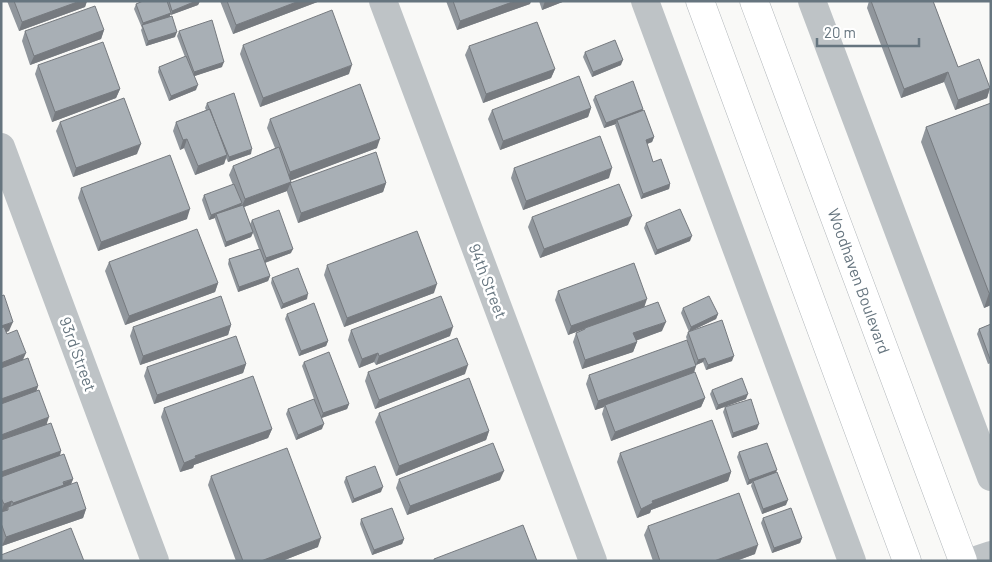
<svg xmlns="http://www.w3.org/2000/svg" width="992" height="562" viewBox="0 0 992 562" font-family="Barlow,sans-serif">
<rect width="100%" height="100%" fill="#f9f9f7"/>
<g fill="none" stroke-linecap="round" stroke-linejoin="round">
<defs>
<path id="primary" d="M 700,1 L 907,561
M 754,1 L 963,561"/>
</defs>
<!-- primary casing -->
<use href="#primary" stroke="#b2b7bb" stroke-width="29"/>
<!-- minor -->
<path stroke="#bec3c6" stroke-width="28" d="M 383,1 L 593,561
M 645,1 L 852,561
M 812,1 L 991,477
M 1,147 L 155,561
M 973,561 L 991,555"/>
<!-- primary -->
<use href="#primary" stroke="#fff" stroke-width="28"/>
</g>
<!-- wall -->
<path fill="#90969c" d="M 7,1 L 87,1 L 85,7 L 19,31 Z
M 143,1 L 200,1 L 198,5 L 170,15 L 170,16 L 175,37 L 146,46 L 141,30 L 142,28 L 134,9 L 136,4 Z
M 220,1 L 320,1 L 233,34 Z
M 446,1 L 531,1 L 530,4 L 457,30 Z
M 539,1 L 565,1 L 542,10 Z
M 869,1 L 933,1 L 958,67 L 990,88 L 987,98 L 955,110 L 944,82 L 901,98 L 867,8 Z
M 104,30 L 101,39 L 30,65 L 22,41 L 25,31 Z
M 179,31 L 222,67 L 194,76 L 196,90 L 169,101 L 158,72 L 159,67 L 185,57 L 177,36 Z
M 243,45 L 349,74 L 260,107 L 240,54 Z
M 469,46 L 555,69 L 551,78 L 483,103 L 465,55 Z
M 585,52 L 621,65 L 592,77 L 583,57 Z
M 38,65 L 120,89 L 116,98 L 52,122 L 35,74 Z
M 595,96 L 643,111 L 654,137 L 652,142 L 647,144 L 653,162 L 670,184 L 669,189 L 641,199 L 615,125 L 616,124 L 604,128 L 593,100 Z
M 207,103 L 251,154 L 228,162 L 226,158 L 224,164 L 195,175 L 184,148 L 180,150 L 173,131 L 176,122 L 206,110 L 205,108 Z
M 991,103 L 991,305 L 984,308 L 921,142 L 926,127 Z
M 591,108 L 588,117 L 500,150 L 488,119 L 492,110 Z
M 270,119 L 377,148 L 291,180 L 291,183 L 386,183 L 383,192 L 298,223 L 287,192 L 287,191 L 244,207 L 250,224 L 252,220 L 291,253 L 265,263 L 270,276 L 268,281 L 238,292 L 228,264 L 229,259 L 259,249 L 253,233 L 251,237 L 225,247 L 215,219 L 215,218 L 209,220 L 202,200 L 204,195 L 233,185 L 229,175 L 233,166 L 275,148 L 267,128 Z
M 60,122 L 137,154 L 73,177 L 56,131 Z
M 514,168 L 609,178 L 523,210 L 511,178 Z
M 81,188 L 187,219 L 98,251 L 78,198 Z
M 532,217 L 628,225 L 540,258 L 528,227 Z
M 646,223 L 690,241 L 655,255 L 644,228 Z
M 109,262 L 218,283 L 215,292 L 125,325 L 105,271 Z
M 327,265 L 434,293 L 344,327 L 324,275 Z
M 272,278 L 307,299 L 281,309 L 271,283 Z
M 558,291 L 644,307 L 662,331 L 636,340 L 637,342 L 633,352 L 582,369 L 573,342 L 576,333 L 584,329 L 568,335 L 555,300 Z
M 1,296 L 9,331 L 6,332 L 7,334 L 23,360 L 38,386 L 36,391 L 47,425 L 61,451 L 60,456 L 73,479 L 71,485 L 86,509 L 83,518 L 2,546 L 1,542 Z
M 683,308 L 718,314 L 716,319 L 689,332 L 681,313 Z
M 287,314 L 328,341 L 326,346 L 299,356 L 285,319 Z
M 991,324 L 991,363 L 988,364 L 977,334 L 979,329 Z
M 231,325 L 228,335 L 140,365 L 130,336 L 133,327 Z
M 351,330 L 450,336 L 376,365 L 374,362 L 359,368 L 348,340 Z
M 688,332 L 732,361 L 706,370 L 703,362 L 696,365 L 694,373 L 705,398 L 701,407 L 611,441 L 602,414 L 604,407 L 595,410 L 586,384 L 589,375 L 691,352 L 686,337 Z
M 304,362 L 349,404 L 347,409 L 322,418 L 322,429 L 296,440 L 286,414 L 288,409 L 314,399 L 302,366 Z
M 246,364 L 243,373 L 154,404 L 144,376 L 147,367 Z
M 368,372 L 465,374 L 375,409 L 365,381 Z
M 712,390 L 746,399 L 716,410 L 710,394 Z
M 725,407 L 757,429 L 732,438 L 723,412 Z
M 164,408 L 272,429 L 268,438 L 194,465 L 193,468 L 180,472 L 161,417 Z
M 379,413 L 489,431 L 486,440 L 396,476 L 375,422 Z
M 739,452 L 776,472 L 786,505 L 762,514 L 751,486 L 752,483 L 747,485 L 737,457 Z
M 620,453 L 731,472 L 728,481 L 651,510 L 650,513 L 637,518 L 617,462 Z
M 211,476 L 318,547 L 282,561 L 236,561 L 208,485 Z
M 346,477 L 381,492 L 352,503 L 344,482 Z
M 399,479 L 500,480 L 407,515 L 396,488 Z
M 763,518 L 802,538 L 800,543 L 772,553 L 761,523 Z
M 361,519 L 404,539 L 402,544 L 372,555 L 360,524 Z
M 648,526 L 755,554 L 736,561 L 653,561 L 644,535 Z"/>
<!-- shaded-wall -->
<path fill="#767a7f" d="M 80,1 L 87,1 L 85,7 L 19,31 L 22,22 Z
M 196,1 L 200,1 L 198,5 L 171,15 L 172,11 Z
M 299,1 L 320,1 L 233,34 L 236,25 Z
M 515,1 L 531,1 L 530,4 L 457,30 L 460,21 Z
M 545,1 L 565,1 L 542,10 Z
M 171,13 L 169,18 L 142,25 L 141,28 L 143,23 Z
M 104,30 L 101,39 L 30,65 L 34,56 Z
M 177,32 L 175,37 L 146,46 L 148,41 Z
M 623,60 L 621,65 L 592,77 L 593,72 Z
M 224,62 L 222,67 L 192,77 L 194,72 Z
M 352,65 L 349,74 L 260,107 L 263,98 Z
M 555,69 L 551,78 L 483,103 L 486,94 Z
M 948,72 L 944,82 L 901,98 L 904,89 Z
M 198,85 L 196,90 L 169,101 L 171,96 Z
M 990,88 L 987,98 L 955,110 L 958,100 Z
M 120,89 L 116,98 L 52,122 L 55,112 Z
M 591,108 L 588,117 L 500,150 L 503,141 Z
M 643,109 L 642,114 L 617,120 L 616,124 L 604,128 L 606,123 Z
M 654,137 L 652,142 L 644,145 L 646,140 Z
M 187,139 L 184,148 L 180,150 L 183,140 Z
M 380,139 L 377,148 L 287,182 L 290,172 Z
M 141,144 L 137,154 L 73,177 L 76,168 Z
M 252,149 L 251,154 L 228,162 L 229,157 Z
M 227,155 L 224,164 L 195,175 L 198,166 Z
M 612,168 L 609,178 L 523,210 L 526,201 Z
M 291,182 L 287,191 L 241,208 L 245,199 Z
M 386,183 L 383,192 L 298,223 L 301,213 Z
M 670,184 L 669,189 L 641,199 L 643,194 Z
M 242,203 L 240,208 L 216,214 L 215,218 L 209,220 L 211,215 Z
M 190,209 L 187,219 L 98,251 L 101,242 Z
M 632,216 L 628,225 L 540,258 L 544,249 Z
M 253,232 L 251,237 L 225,247 L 226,242 Z
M 692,236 L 690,241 L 655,255 L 657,250 Z
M 293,249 L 291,253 L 264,263 L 266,258 Z
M 270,276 L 268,281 L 238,292 L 239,287 Z
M 218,283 L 215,292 L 125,325 L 129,316 Z
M 437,284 L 434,293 L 344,327 L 347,318 Z
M 989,293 L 991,293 L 991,305 L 984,308 Z
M 308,294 L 307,299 L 281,309 L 283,304 Z
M 647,299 L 644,308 L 585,328 L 584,329 L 568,335 L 571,326 Z
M 718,314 L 716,319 L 689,332 L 691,327 Z
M 13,322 L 9,331 L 1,334 L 1,326 Z
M 666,322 L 662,331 L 630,343 L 633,333 Z
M 231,325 L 228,335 L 140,365 L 143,356 Z
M 453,327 L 450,336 L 376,365 L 379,356 Z
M 328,341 L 326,346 L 299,356 L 301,351 Z
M 637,342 L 633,352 L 582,369 L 585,360 Z
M 26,353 L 22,362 L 1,370 L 1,363 Z
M 378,353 L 374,362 L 359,368 L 362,359 Z
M 734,356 L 732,361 L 706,370 L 708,365 Z
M 705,358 L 703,362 L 696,365 L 698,360 Z
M 246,364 L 243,373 L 154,404 L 157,395 Z
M 468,365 L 465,374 L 375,409 L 379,400 Z
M 696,366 L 693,375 L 605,405 L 604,407 L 595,410 L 598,401 Z
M 38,386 L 35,396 L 1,407 L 1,399 Z
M 748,394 L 746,399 L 716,410 L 718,405 Z
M 705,398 L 701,407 L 611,441 L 615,432 Z
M 349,404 L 347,409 L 321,418 L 323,413 Z
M 49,417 L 46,426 L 1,443 L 1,435 Z
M 324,424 L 322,429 L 296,440 L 298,435 Z
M 759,424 L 757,429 L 732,438 L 733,433 Z
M 272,429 L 268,438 L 194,465 L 193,468 L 180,472 L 184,463 L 195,456 Z
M 489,431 L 486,440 L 396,476 L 399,466 Z
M 61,451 L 58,460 L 1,480 L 1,472 Z
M 777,470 L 775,475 L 753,481 L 752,483 L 747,485 L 749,480 Z
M 504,471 L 500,480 L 407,515 L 410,506 Z
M 731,472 L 728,481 L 651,510 L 650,513 L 637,518 L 641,509 L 652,501 Z
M 73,479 L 69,488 L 10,513 L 13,503 Z
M 383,487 L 381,492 L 352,503 L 354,499 Z
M 788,500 L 786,505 L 762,514 L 763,509 Z
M 12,501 L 9,510 L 8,507 L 6,511 L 1,513 L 4,504 Z
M 86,509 L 83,518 L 2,546 L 6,537 Z
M 321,538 L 318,547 L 282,561 L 261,561 Z
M 802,538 L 800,543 L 772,553 L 774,548 Z
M 404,539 L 402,544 L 372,555 L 374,550 Z
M 758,545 L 755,554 L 736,561 L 714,561 Z"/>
<!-- building -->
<path fill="#a8afb5" stroke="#767a7f" d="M 14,1 L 80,1 L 22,22 Z
M 143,1 L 167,1 L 171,13 L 143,23 L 136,4 Z
M 169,1 L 196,1 L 172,11 Z
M 227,1 L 299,1 L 236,25 Z
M 453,1 L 515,1 L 460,21 Z
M 871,1 L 933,1 L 958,67 L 979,59 L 990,88 L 958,100 L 948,72 L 904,89 Z
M 95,6 L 104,30 L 34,56 L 25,31 Z
M 332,10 L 352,65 L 263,98 L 243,45 Z
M 172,16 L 177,32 L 148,41 L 142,25 Z
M 212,20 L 224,62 L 194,72 L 179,31 Z
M 537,22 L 555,69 L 486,94 L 469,46 Z
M 615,40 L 623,60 L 593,72 L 585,52 Z
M 103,42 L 120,89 L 55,112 L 38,65 Z
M 186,56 L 198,85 L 171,96 L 159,67 Z
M 579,76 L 591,108 L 503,141 L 492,110 Z
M 633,81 L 643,109 L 606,123 L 595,96 Z
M 360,84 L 380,139 L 290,172 L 270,119 Z
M 234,93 L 252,149 L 229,157 L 207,103 Z
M 124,98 L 141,144 L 76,168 L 60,122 Z
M 991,103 L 991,293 L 989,293 L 926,127 Z
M 210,109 L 227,155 L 198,166 L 187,139 L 183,140 L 176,122 Z
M 644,110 L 654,137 L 646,140 L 653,162 L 661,159 L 670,184 L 643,194 L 617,120 Z
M 600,136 L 612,168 L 526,201 L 514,168 Z
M 279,147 L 291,182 L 245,199 L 233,166 Z
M 376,152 L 386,183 L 301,213 L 290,183 Z
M 170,155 L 190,209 L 101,242 L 81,188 Z
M 234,184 L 242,203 L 211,215 L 204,195 Z
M 619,184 L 632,216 L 544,249 L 532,217 Z
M 243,205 L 253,232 L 226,242 L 216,214 Z
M 680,209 L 692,236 L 657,250 L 646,223 Z
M 279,210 L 293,249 L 266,258 L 252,220 Z
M 197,229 L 218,283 L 129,316 L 109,262 Z
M 417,231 L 437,284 L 347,318 L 327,265 Z
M 260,249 L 270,276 L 239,287 L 229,259 Z
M 634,263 L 647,299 L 571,326 L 558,291 Z
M 298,268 L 308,294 L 283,304 L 272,278 Z
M 4,295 L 13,322 L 1,326 L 1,296 Z
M 221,296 L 231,325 L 143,356 L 133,327 Z
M 441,296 L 453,327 L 379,356 L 378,353 L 362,359 L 351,330 Z
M 709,296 L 718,314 L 691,327 L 683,308 Z
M 658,302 L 666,322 L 633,333 L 637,342 L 585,360 L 576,333 L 585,329 L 585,328 Z
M 314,303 L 328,341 L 301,351 L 287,314 Z
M 722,320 L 734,356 L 708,365 L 705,358 L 698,360 L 688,332 Z
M 991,324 L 991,359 L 990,359 L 979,329 Z
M 4,327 L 7,334 L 17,330 L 26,353 L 1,363 L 1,328 Z
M 236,336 L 246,364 L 157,395 L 147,367 Z
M 457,338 L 468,365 L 379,400 L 368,372 Z
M 687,340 L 696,366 L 598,401 L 589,375 Z
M 329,352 L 349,404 L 323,413 L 304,362 Z
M 28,358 L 38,386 L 1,399 L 1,368 Z
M 695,372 L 705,398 L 615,432 L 605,405 Z
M 253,376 L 272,429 L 195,456 L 196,458 L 184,463 L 164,408 Z
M 469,378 L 489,431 L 399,466 L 379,413 Z
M 742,378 L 748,394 L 718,405 L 712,390 Z
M 39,390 L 49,417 L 1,435 L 1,404 Z
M 314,399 L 324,424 L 298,435 L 288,409 Z
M 751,399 L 759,424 L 733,433 L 725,407 Z
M 712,420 L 731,472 L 652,501 L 653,503 L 641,509 L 620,453 Z
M 51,423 L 61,451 L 1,472 L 1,440 Z
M 493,443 L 504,471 L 410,506 L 399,479 Z
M 767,443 L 777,470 L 749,480 L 739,452 Z
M 287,448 L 321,538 L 261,561 L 243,561 L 211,476 Z
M 64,454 L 73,479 L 63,482 L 64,485 L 13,503 L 12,501 L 4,504 L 1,498 L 1,477 Z
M 375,466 L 383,487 L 354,499 L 346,477 Z
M 777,472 L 788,500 L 763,509 L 753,481 Z
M 77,482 L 86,509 L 6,537 L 1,523 L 1,512 L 8,510 L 8,507 Z
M 739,493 L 758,545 L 714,561 L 660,561 L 648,526 Z
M 392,508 L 404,539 L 374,550 L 361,519 Z
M 791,508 L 802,538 L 774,548 L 763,518 Z
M 523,525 L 537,561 L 434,561 L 434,559 Z
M 71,528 L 84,561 L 1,561 L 1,555 Z"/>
<g text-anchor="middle" stroke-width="5" stroke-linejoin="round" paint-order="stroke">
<!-- street labels -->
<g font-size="16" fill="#66757f" stroke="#fff">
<text transform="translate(488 281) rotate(69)" y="6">94th Street</text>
<text transform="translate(859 281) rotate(70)" y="6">Woodhaven Boulevard</text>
<text transform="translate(78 354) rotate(70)" y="6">93rd Street</text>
</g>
</g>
<!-- border -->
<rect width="992" height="562" fill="none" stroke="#66757f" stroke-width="5"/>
<!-- scale -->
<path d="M817 38v8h102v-8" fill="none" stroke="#66757f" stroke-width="2.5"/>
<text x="824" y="38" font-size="15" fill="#66757f" stroke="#ffffff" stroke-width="4" paint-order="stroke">20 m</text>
</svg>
